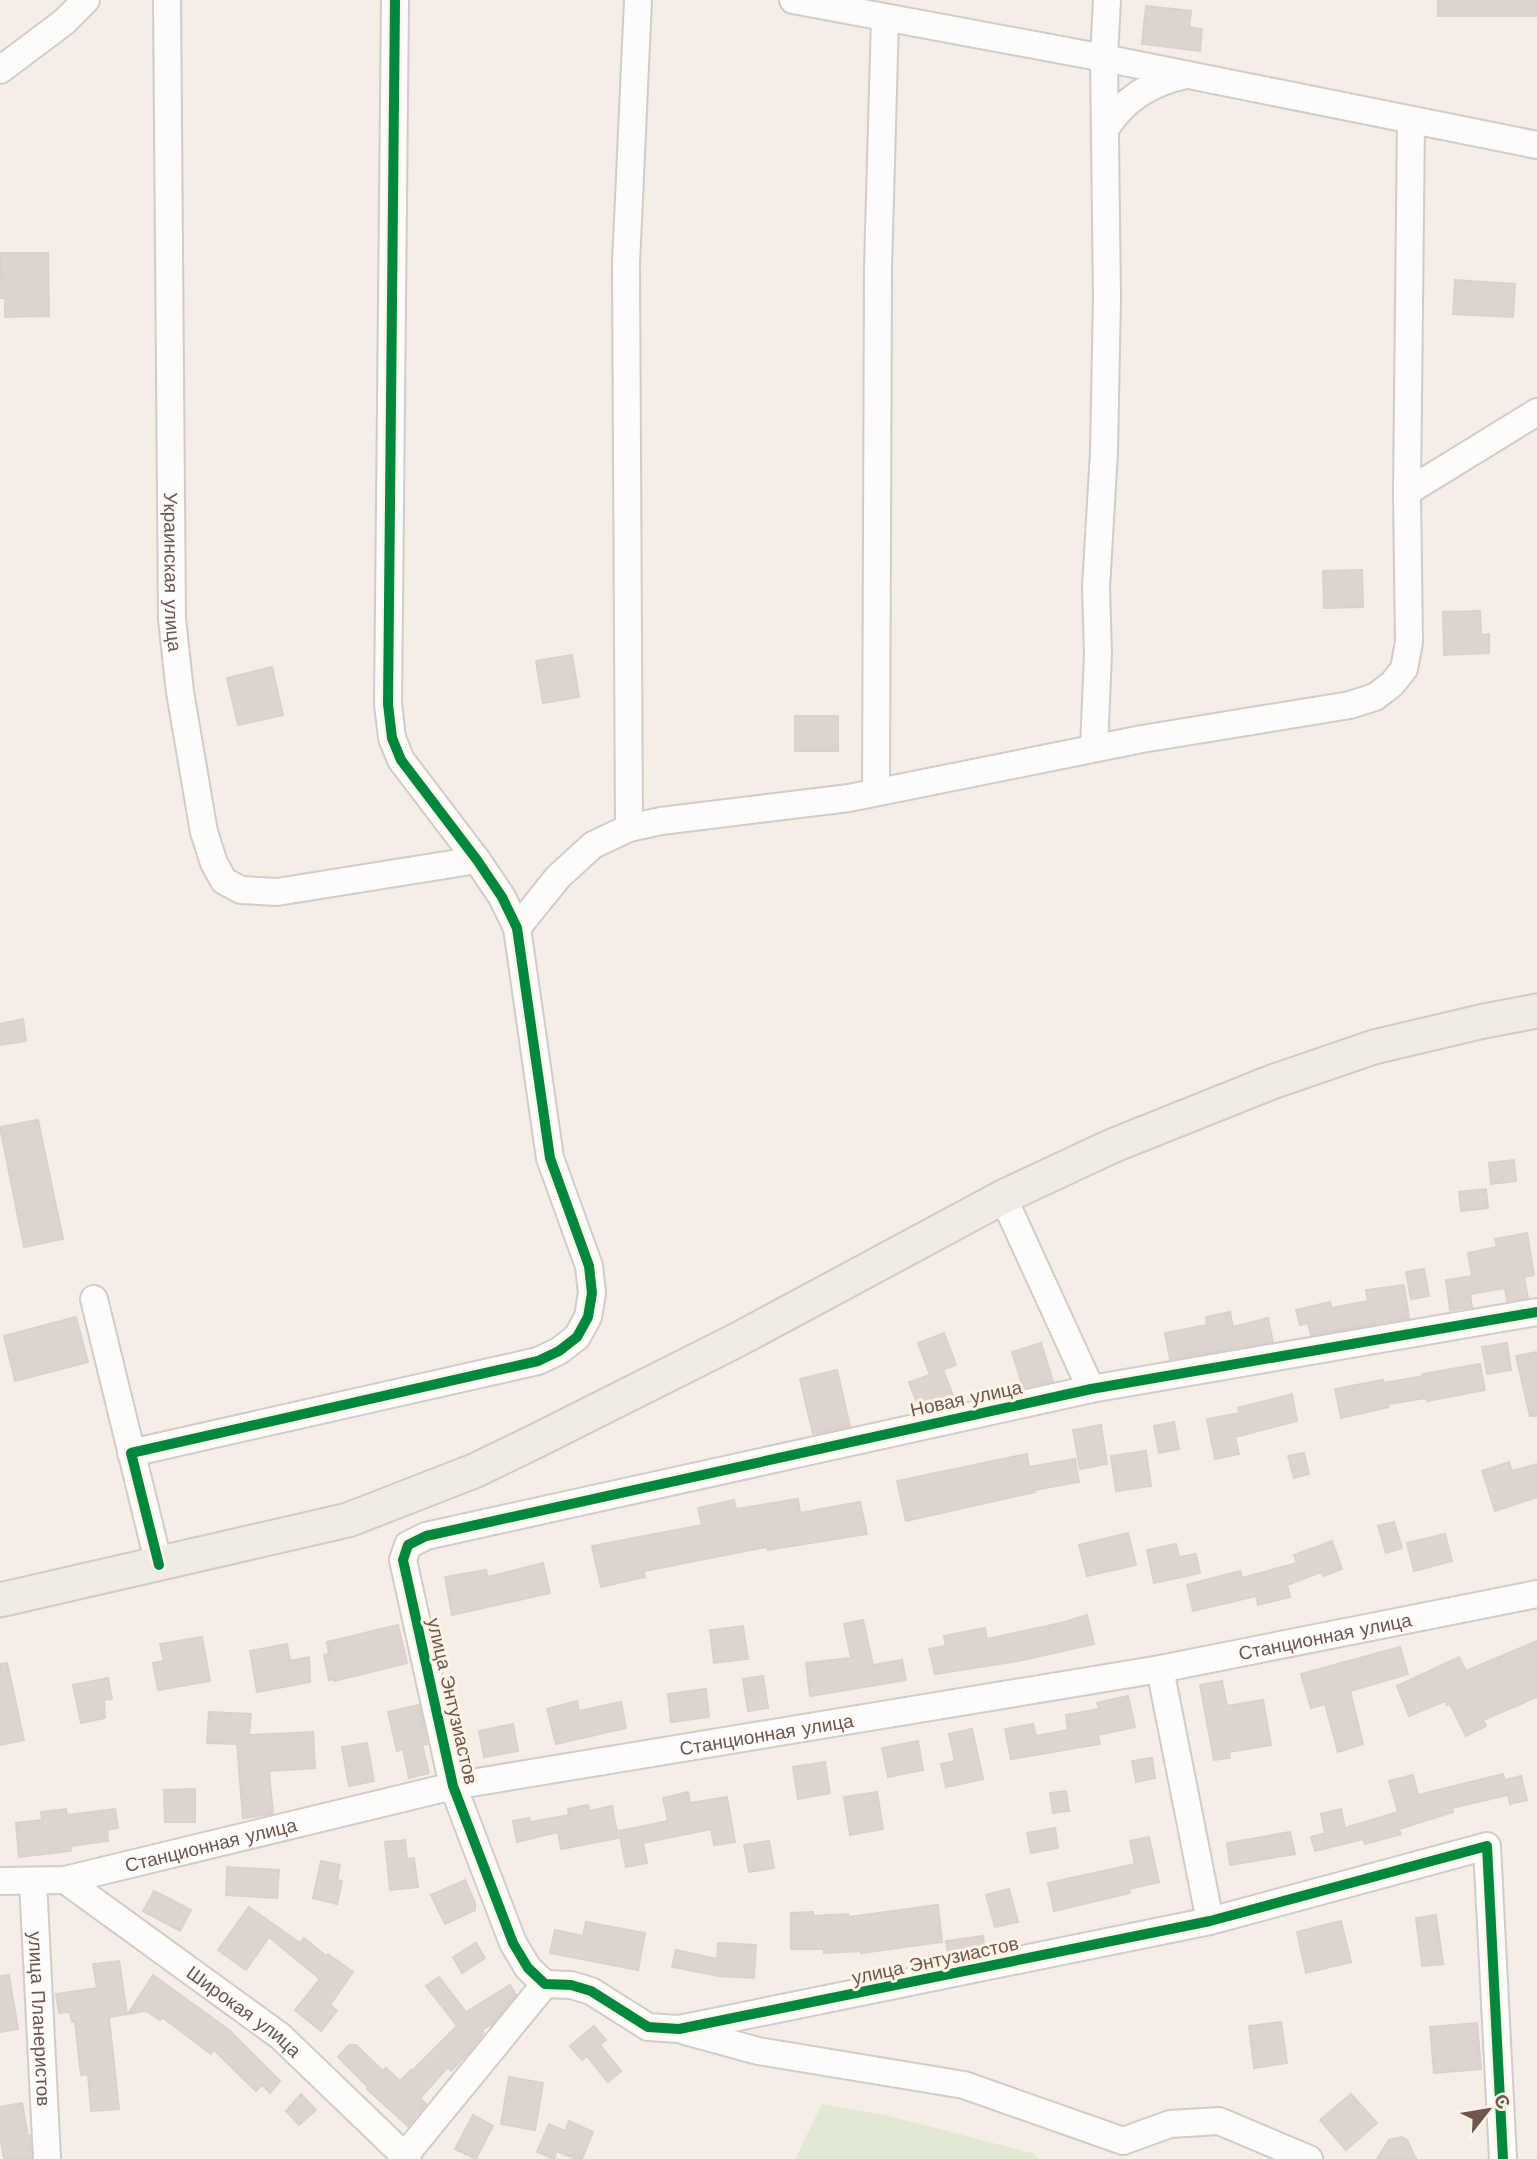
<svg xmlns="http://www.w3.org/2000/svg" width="1537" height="2159" viewBox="0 0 1537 2159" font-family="'Work Sans',sans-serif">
<rect width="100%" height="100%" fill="#f4eee7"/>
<!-- green -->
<path fill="#e1e9d3" d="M 822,2104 L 889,2116 L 1032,2153 L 1040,2159 L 795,2159 Z"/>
<!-- building -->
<path fill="#ddd4cd" stroke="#dcd1ca" stroke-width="2" d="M 1438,0 L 1537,0 L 1537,16 L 1438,16 Z
M 1146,6 L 1191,11 L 1189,27 L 1202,29 L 1200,51 L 1142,44 Z
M 1,253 L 48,253 L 49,316 L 5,317 L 5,298 L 0,298 Z
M 1455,280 L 1515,284 L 1513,317 L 1453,314 Z
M 1362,570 L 1363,607 L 1324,608 L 1323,571 Z
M 1480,611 L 1481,635 L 1489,634 L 1489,653 L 1444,655 L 1443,612 Z
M 572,655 L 579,697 L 543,703 L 536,661 Z
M 272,667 L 283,715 L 238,725 L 227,678 Z
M 795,716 L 838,716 L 838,751 L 795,751 Z
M 23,1019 L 26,1041 L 0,1045 L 0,1024 Z
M 38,1120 L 63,1239 L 24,1247 L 0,1127 Z
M 1514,1160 L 1516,1181 L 1491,1184 L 1489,1163 Z
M 1486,1189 L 1488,1208 L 1461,1211 L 1459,1192 Z
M 1527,1233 L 1534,1275 L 1524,1277 L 1528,1298 L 1507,1301 L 1505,1288 L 1470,1294 L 1472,1307 L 1450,1310 L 1446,1280 L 1472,1276 L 1468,1253 L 1497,1247 L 1495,1239 Z
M 1424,1269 L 1429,1296 L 1411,1299 L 1406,1272 Z
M 1404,1285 L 1409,1318 L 1311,1335 L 1308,1323 L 1300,1325 L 1296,1310 L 1330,1302 L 1332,1308 L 1368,1301 L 1366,1290 Z
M 1230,1312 L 1233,1327 L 1268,1318 L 1273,1342 L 1170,1359 L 1165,1333 L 1207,1325 L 1206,1317 Z
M 76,1317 L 88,1362 L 15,1381 L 4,1336 Z
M 944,1333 L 956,1365 L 934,1373 L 943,1370 L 955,1400 L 920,1411 L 909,1382 L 930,1375 L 918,1343 Z
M 1041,1343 L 1053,1381 L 1023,1388 L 1012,1352 Z
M 1507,1343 L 1511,1370 L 1487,1374 L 1482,1347 Z
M 1537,1352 L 1537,1416 L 1530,1416 L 1516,1356 Z
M 1480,1364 L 1485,1390 L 1427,1401 L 1426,1398 L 1388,1404 L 1389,1407 L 1341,1418 L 1335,1389 L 1383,1380 L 1384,1383 L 1423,1376 L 1423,1374 Z
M 837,1370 L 850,1426 L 813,1434 L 800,1379 Z
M 1292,1394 L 1297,1421 L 1235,1437 L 1239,1454 L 1215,1459 L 1207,1419 L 1240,1413 L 1238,1408 Z
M 1174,1422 L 1179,1449 L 1159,1453 L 1154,1426 Z
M 1101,1425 L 1107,1464 L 1080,1469 L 1073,1430 Z
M 1146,1451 L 1151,1486 L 1116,1491 L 1111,1456 Z
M 1304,1453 L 1309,1474 L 1294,1478 L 1288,1456 Z
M 1027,1454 L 1029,1467 L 1075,1459 L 1079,1482 L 1034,1490 L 1035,1492 L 906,1521 L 897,1481 Z
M 1509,1462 L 1512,1471 L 1537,1464 L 1537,1497 L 1495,1511 L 1482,1471 Z
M 798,1499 L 800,1513 L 860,1502 L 867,1534 L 768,1550 L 767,1547 L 644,1571 L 645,1577 L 601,1587 L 592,1546 L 702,1525 L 698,1508 L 734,1500 L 736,1509 Z
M 1394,1522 L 1402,1548 L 1386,1553 L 1378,1526 Z
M 1128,1533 L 1136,1565 L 1087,1576 L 1079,1545 Z
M 1445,1534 L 1452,1561 L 1414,1571 L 1407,1543 Z
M 1332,1541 L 1342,1569 L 1323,1576 L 1321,1572 L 1287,1585 L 1290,1597 L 1258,1605 L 1256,1596 L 1193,1611 L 1187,1585 L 1240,1571 L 1242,1578 L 1297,1563 L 1294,1555 Z
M 1176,1544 L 1179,1557 L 1196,1554 L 1200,1573 L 1154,1583 L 1147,1550 Z
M 543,1563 L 550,1593 L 452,1615 L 445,1577 L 486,1570 L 488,1577 Z
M 1087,1615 L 1094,1644 L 1018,1661 L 935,1674 L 929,1649 L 946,1646 L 944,1636 L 985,1628 L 987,1639 L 1061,1623 Z
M 863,1620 L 873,1665 L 902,1660 L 906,1680 L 810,1696 L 806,1663 L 851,1658 L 844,1624 Z
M 398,1625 L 407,1663 L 334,1681 L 334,1679 L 329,1680 L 324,1655 L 329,1654 L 327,1642 Z
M 743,1626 L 748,1659 L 714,1663 L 710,1630 Z
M 202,1637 L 210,1681 L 158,1690 L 153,1663 L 164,1661 L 160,1644 Z
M 1537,1641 L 1537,1697 L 1483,1720 L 1486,1726 L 1466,1736 L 1450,1704 L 1447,1705 L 1445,1701 L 1409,1716 L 1397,1686 L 1459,1657 L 1466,1671 Z
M 287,1644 L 290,1661 L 309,1657 L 310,1682 L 257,1692 L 250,1651 Z
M 1400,1647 L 1408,1674 L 1350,1691 L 1363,1744 L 1338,1752 L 1325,1704 L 1311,1708 L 1301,1674 Z
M 7,1663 L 24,1740 L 0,1745 L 0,1664 Z
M 763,1676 L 768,1708 L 748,1711 L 743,1679 Z
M 108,1678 L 112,1699 L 104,1700 L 105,1718 L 81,1723 L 73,1685 Z
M 1222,1681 L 1227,1706 L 1263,1700 L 1271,1745 L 1229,1752 L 1230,1758 L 1214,1760 L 1200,1685 Z
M 706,1689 L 709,1717 L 671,1722 L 668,1694 Z
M 1128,1696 L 1135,1727 L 1098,1735 L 1100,1744 L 1011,1759 L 1005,1729 L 1033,1724 L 1036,1736 L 1068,1730 L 1066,1715 L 1099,1709 L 1097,1703 Z
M 577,1701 L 579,1711 L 621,1702 L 626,1728 L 556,1744 L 547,1709 Z
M 419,1705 L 427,1744 L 422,1745 L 429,1773 L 409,1778 L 403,1749 L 397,1751 L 388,1712 Z
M 209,1712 L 251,1714 L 249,1735 L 313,1732 L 315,1768 L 269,1771 L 273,1814 L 243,1818 L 237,1744 L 207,1743 Z
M 513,1724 L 518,1751 L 484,1757 L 479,1731 Z
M 972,1729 L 983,1779 L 946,1787 L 941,1764 L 955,1761 L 949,1734 Z
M 918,1741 L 923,1770 L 888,1777 L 882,1748 Z
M 367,1743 L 374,1781 L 349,1786 L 342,1747 Z
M 1152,1758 L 1155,1778 L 1136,1782 L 1132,1761 Z
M 825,1762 L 830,1793 L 798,1799 L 793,1767 Z
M 1503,1774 L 1505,1780 L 1521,1776 L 1527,1800 L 1510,1804 L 1506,1785 L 1508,1795 L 1452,1808 L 1453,1812 L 1399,1829 L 1401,1834 L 1365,1844 L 1363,1839 L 1315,1851 L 1311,1837 L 1325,1833 L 1321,1814 L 1341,1809 L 1345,1828 L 1398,1812 L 1389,1781 L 1413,1775 L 1418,1795 Z
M 195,1789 L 195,1822 L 165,1822 L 164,1790 Z
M 1066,1791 L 1069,1811 L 1053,1813 L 1050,1793 Z
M 688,1792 L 690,1803 L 727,1797 L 735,1842 L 714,1845 L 711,1829 L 643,1843 L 647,1863 L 626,1867 L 619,1831 L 668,1821 L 663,1798 Z
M 877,1792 L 883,1829 L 850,1835 L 844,1797 Z
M 588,1805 L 590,1811 L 612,1806 L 618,1838 L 561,1849 L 558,1832 L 517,1842 L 513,1821 L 529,1818 L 530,1822 L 569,1815 L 568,1809 Z
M 66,1809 L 67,1815 L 115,1809 L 118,1828 L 107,1830 L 108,1841 L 70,1846 L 71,1851 L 19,1857 L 16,1823 L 42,1820 L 41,1812 Z
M 1055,1828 L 1058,1848 L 1031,1853 L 1027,1833 Z
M 1290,1832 L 1295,1854 L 1230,1865 L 1227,1843 Z
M 1149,1837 L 1159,1882 L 1129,1889 L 1130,1893 L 1054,1911 L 1048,1883 L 1135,1864 L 1130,1841 Z
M 405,1840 L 407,1859 L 414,1858 L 418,1887 L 390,1890 L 385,1842 Z
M 769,1841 L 774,1868 L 749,1872 L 744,1845 Z
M 321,1861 L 340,1865 L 337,1880 L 342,1881 L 337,1904 L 313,1898 Z
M 227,1867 L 279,1870 L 277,1898 L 226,1895 Z
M 465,1880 L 475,1903 L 475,1910 L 445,1924 L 431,1895 Z
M 1009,1889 L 1018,1922 L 995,1927 L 986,1895 Z
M 154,1891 L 191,1910 L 180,1931 L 143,1911 Z
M 938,1905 L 942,1942 L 861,1953 L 861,1951 L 824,1953 L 824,1949 L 791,1949 L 791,1913 L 813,1912 L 813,1916 L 848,1914 L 849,1917 Z
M 249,1907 L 300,1943 L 304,1938 L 326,1956 L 328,1954 L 353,1972 L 330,2005 L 337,2011 L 321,2031 L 295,2010 L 320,1979 L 269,1937 L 246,1970 L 218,1950 Z
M 1436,1915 L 1443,1964 L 1422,1966 L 1416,1918 Z
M 1341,1921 L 1351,1962 L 1306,1973 L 1297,1932 Z
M 586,1922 L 645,1933 L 638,1970 L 550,1953 L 555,1930 L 583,1936 Z
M 983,1936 L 985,1951 L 949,1958 L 946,1941 Z
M 476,1943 L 485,1958 L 462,1973 L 453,1957 Z
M 718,1943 L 756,1945 L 754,1978 L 719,1976 L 672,1967 L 676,1950 L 717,1959 Z
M 119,1961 L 127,2014 L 109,2017 L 119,2109 L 91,2111 L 88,2074 L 81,2075 L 75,2022 L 72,2022 L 70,2012 L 59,2013 L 56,1994 L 97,1988 L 93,1964 Z
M 9,1975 L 18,2029 L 0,2032 L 0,1976 Z
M 153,1975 L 229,2030 L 280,2081 L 270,2093 L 262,2085 L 256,2091 L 214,2050 L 211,2054 L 162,2017 L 160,2020 L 146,2011 L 128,2014 Z
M 439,1977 L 466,2012 L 510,1985 L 516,1995 L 492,2024 L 482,2030 L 484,2033 L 467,2054 L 451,2071 L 448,2067 L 420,2098 L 426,2104 L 408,2126 L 367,2089 L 368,2087 L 338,2057 L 349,2045 L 356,2045 L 383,2071 L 386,2068 L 400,2081 L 411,2070 L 412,2071 L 457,2026 L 426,1986 Z
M 1281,2022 L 1287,2063 L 1254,2068 L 1249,2026 Z
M 1477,2023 L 1481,2069 L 1434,2073 L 1430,2027 Z
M 594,2026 L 606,2040 L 600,2045 L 621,2071 L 608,2082 L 587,2056 L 582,2060 L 570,2046 Z
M 509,2077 L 543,2083 L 535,2130 L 501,2124 Z
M 301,2094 L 316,2110 L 299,2125 L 286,2111 Z
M 1351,2094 L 1377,2123 L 1346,2150 L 1320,2120 Z
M 22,2103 L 28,2136 L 30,2136 L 31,2159 L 4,2159 L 0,2135 L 0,2107 Z
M 473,2115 L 493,2126 L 476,2159 L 455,2149 Z
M 569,2121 L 593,2132 L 582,2159 L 576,2159 L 557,2151 L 554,2159 L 537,2152 L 549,2124 L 565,2131 Z
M 1402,2137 L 1407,2140 L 1416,2159 L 1377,2159 L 1389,2140 Z"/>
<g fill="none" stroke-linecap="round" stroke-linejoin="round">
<defs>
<g id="minor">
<path id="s1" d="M 167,0 L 172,619 L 180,692 L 204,832 L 214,863 L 224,881 L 241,890 L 277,892 L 477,860"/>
<path d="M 793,0 L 1104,58 L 1537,145"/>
<path d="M 0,70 L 64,22 L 86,0"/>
<path d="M 1106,128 C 1124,99 1152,82 1186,75"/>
<path d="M 1407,492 L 1537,412"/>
<path d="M 1094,748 L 1098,654 L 1096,587 L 1104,452 L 1107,297 L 1104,58 L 1107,0"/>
<path d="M 876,792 L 878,268 L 885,18"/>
<path d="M 629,828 L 626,264 L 638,0"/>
<path d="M 517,928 L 558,877 L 593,845 L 629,828 L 661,821 L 849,798 L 1142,739 L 1350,705 L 1375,697 L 1392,684 L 1404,669 L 1409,642 L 1407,492 L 1411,121"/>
<path d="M 1003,1197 L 1091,1389"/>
<path d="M 94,1299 L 159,1565"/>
<path d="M 131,1453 L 538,1361 L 559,1351 L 577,1337 L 588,1317 L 592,1293 L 589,1266 L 550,1158 L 517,928 L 502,897 L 477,860 L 401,760 L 392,738 L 388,704 L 395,0"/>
<path d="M 1160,1669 L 1210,1921"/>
<path id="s2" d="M 65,1880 L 280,2036 L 408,2159"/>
<path id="s3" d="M 0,1881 L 65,1880 L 453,1786 L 1160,1669 L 1537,1594"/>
<path id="s4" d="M 33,1881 L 47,2159"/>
<path d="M 685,2031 L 758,2051 L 964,2085 L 1123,2141"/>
<path d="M 1123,2141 L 1170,2124 L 1219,2121 L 1309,2159"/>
<path d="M 402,2159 L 545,1984"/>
<path d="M 1503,2159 L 1487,1846 L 1210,1921 L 679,2029 L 648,2027 L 591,1991 L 571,1985 L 545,1984 L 528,1968 L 513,1943 L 453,1786 L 403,1560 L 408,1545 L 426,1536 L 1091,1389 L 1537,1312"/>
</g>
<path id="major" d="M 0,1600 L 348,1520 L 474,1471 L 536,1441 L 739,1339 L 1003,1197 L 1112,1146 L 1272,1082 L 1374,1047 L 1484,1021 L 1537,1011"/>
</defs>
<!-- minor casing -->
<use href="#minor" stroke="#d3cbc6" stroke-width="30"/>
<!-- major casing -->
<use href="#major" stroke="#d3cac5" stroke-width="37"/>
<!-- minor -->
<use href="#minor" stroke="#fdfcfb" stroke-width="26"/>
<!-- major -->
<use href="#major" stroke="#f0ebe4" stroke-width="33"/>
<defs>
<path id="cycleway" d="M 159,1565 L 131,1453 L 538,1361 L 559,1351 L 577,1337 L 588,1317 L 592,1293 L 589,1266 L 550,1158 L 517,928 L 502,897 L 477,860 L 401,760 L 392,738 L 388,704 L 395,0
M 1503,2159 L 1487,1846 L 1210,1921 L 679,2029 L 648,2027 L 591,1991 L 571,1985 L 545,1984 L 528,1968 L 513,1943 L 453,1786 L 403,1560 L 408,1545 L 426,1536 L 1091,1389 L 1537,1312"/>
</defs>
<!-- cycleway casing -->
<use href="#cycleway" stroke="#fdf3e7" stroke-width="15"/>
<!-- cycleway -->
<use href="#cycleway" stroke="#00873e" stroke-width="10"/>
</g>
<g text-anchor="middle" stroke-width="6" stroke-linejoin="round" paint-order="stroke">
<!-- street labels -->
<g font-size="19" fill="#6e564b" stroke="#fdf3e7">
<text dy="7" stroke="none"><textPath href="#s1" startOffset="572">Украинская улица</textPath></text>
<text transform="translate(966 1398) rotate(-12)" y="7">Новая улица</text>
<text dy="7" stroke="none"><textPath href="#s3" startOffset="1349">Станционная улица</textPath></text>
<text transform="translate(453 1701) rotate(77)" y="7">улица Энтузиастов</text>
<text dy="7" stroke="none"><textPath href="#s3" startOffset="782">Станционная улица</textPath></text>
<text dy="7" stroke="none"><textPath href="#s3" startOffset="215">Станционная улица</textPath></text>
<text transform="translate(935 1960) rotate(-12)" y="7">улица Энтузиастов</text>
<text dy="7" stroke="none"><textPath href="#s2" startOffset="222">Широкая улица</textPath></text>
<text dy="7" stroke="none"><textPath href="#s4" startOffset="138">улица Планеристов</textPath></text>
</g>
</g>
<!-- north arrow -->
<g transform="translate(1488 2110) rotate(59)" stroke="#fdf3e7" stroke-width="5" paint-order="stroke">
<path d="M0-5L12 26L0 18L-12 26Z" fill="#6e564b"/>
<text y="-10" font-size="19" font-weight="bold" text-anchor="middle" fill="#6e564b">С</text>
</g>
</svg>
